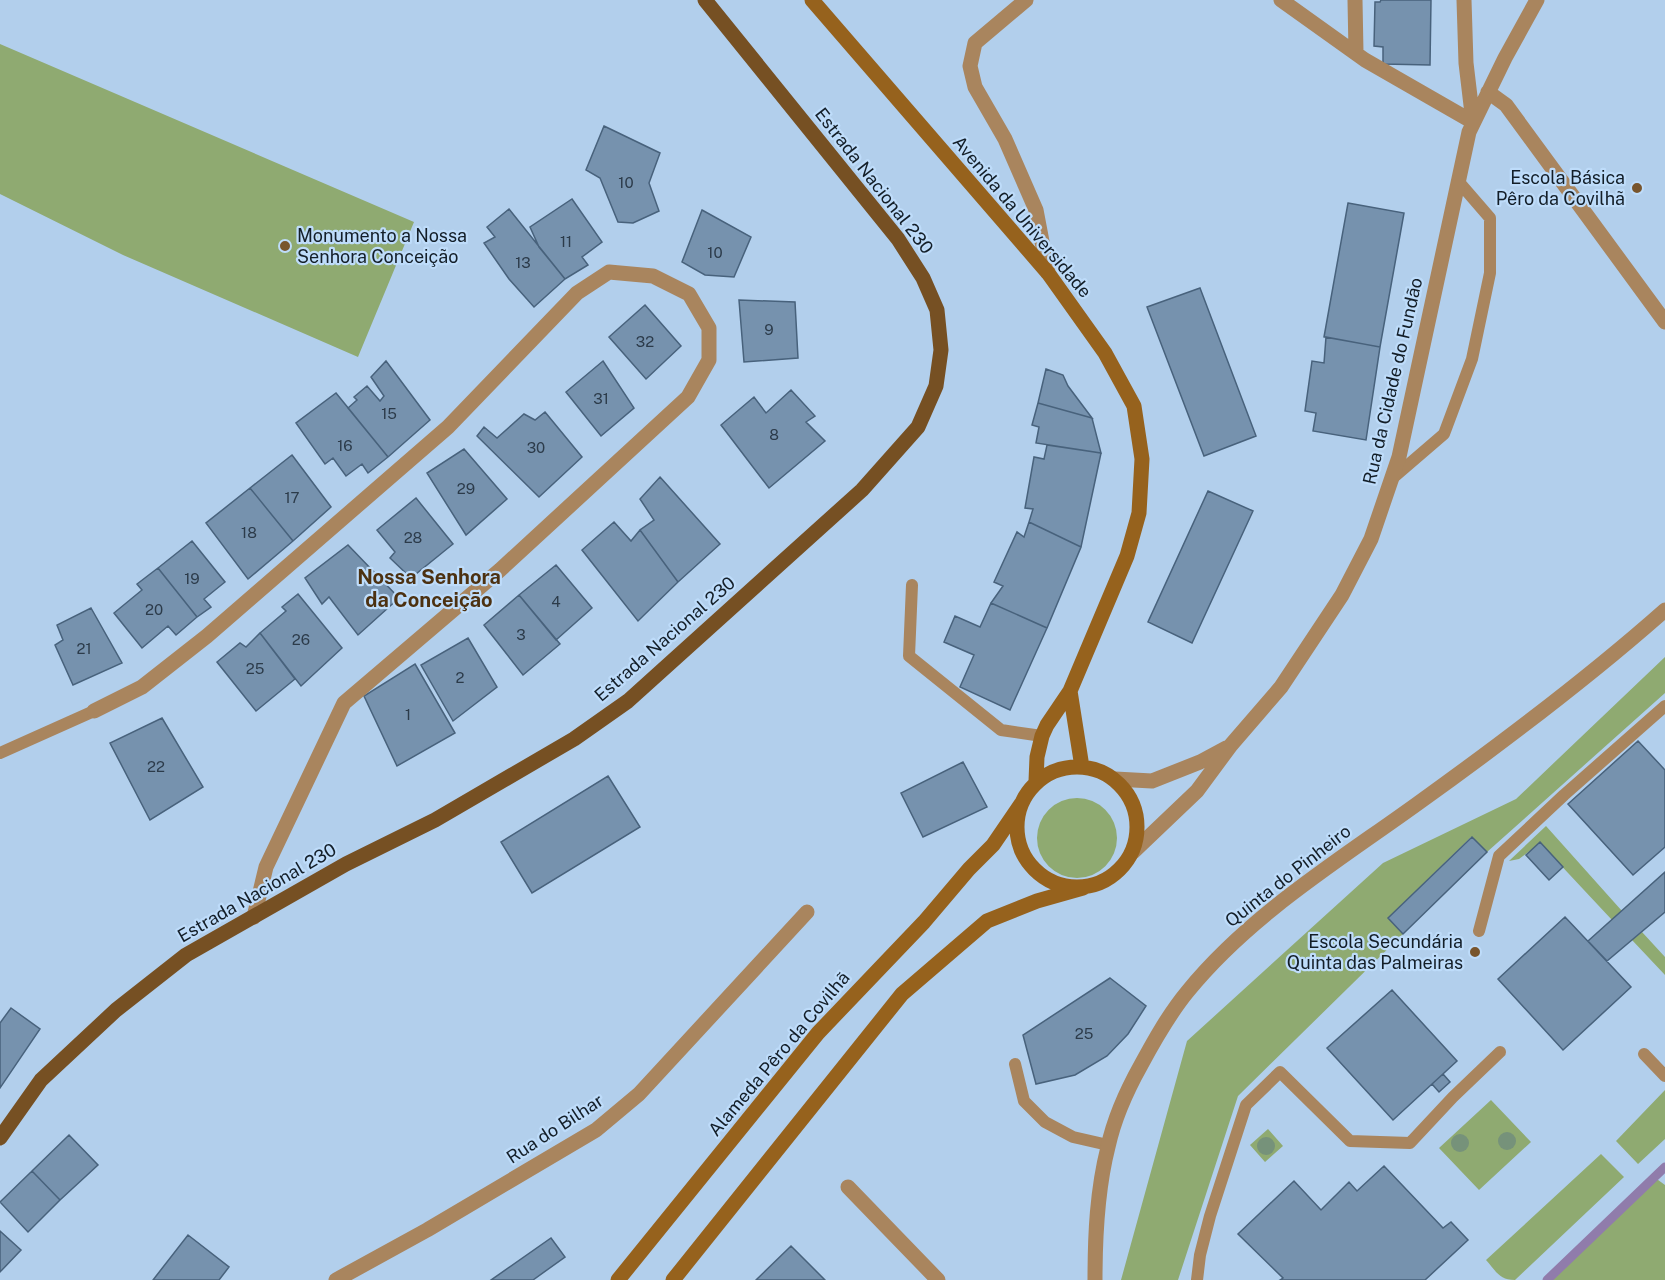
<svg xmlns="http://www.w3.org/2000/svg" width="1665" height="1280" viewBox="0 0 1665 1280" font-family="'Public Sans',sans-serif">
<rect width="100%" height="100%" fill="#b2cfec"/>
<!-- green -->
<path fill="#8faa71" d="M 0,44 L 414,222 L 358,357 L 123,255 L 0,194 Z
M 1665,657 L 1665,693 L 1487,852 L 1471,837 L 1388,918 L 1403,934 L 1238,1096 L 1178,1280 L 1121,1280 L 1187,1041 L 1383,863 L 1516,799 Z
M1037 838a40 40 0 1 1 80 0a40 40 0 1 1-80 0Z
M 1546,826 L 1622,911 L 1612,920 L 1540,843 L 1519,859 L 1509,861 Z
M 1642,932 L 1665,957 L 1665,975 L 1632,940 Z
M 1665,1090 L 1665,1139 L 1638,1164 L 1616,1141 Z
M 1491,1100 L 1531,1142 L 1479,1190 L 1439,1148 Z
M 1268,1129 L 1283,1146 L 1265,1162 L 1250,1145 Z
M 1601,1154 L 1624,1177 L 1515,1280 C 1499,1280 1496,1271 1486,1260 Z
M 1654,1177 L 1665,1185 L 1665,1280 L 1547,1280 Z"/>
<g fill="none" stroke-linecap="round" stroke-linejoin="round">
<!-- stream -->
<path stroke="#907cab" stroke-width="9" d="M 1547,1280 L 1665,1167"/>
</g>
<!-- building -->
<path fill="#7692ae" stroke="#48627c" stroke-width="1.5" d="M 1381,0 L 1431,0 L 1430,65 L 1383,64 L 1383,47 L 1374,46 L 1375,2 L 1380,2 Z
M 604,126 L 660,153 L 649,183 L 659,211 L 633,223 L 618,222 L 600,178 L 586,170 Z
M 572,199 L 602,242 L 582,257 L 588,265 L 565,279 L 539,247 L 530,227 Z
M 1348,203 L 1404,213 L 1380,347 L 1324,337 Z
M 509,209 L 565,279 L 534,307 L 509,279 L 484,243 L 495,237 L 487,227 Z
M 702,210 L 751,237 L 734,277 L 705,275 L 682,262 Z
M 1200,288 L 1256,436 L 1204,456 L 1147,307 Z
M 739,300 L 795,302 L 798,358 L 744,362 Z
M 645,305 L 681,346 L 646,379 L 609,337 Z
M 1326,337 L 1380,347 L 1366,440 L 1313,431 L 1316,413 L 1305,411 L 1312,361 L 1324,363 Z
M 386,361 L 430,420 L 388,457 L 348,408 L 357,400 L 354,397 L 367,386 L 380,401 L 384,396 L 371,377 Z
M 603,361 L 634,408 L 601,436 L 566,392 Z
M 1046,369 L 1063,375 L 1068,386 L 1092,418 L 1038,403 Z
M 791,390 L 815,416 L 806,422 L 825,441 L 769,488 L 721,425 L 754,397 L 766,413 Z
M 336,393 L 388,457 L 368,473 L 362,464 L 346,476 L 333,458 L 325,464 L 296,423 Z
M 1038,403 L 1092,418 L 1101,453 L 1036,443 L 1039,427 L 1032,425 Z
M 545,412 L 582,457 L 539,497 L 477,436 L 484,427 L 497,438 L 524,414 L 535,420 Z
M 1047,445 L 1101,453 L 1081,547 L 1029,522 L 1033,509 L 1025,508 L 1034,457 L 1044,459 Z
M 464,449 L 507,499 L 466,535 L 427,473 Z
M 292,455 L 331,507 L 293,541 L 250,488 Z
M 660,477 L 720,544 L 678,582 L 640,530 L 654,520 L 640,499 Z
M 250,488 L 293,541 L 248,579 L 206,523 Z
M 1208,491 L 1253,511 L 1192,643 L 1148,622 Z
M 416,498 L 453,544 L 411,578 L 390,558 L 395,552 L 377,530 Z
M 614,522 L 631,541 L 640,530 L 678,582 L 638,621 L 582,550 Z
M 1029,522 L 1081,547 L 1047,628 L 991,603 L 1003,586 L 994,582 L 1017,532 L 1024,537 Z
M 192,541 L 225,582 L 204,599 L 211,607 L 197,617 L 158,568 Z
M 348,545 L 399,598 L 358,635 L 329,597 L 322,604 L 305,578 Z
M 556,565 L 592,608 L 556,640 L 519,595 Z
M 158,568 L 197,617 L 176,635 L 168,626 L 142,648 L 114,613 L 142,590 L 137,584 Z
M 298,594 L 342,648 L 301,686 L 260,633 L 286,611 L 282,607 Z
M 519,595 L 560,644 L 523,675 L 484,625 Z
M 991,603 L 1047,628 L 1010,710 L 960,687 L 974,655 L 944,642 L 955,616 L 980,627 Z
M 91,608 L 122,663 L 73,685 L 55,645 L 63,640 L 57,625 Z
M 260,633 L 295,679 L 256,711 L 217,662 L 240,643 L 246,647 Z
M 468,638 L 497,687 L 453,721 L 421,665 Z
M 415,664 L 455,733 L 397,766 L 364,696 Z
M 162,718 L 203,787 L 150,820 L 110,743 Z
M 1638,741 L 1665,770 L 1665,847 L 1633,875 L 1568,804 Z
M 963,762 L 987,807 L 923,837 L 901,793 Z
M 608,776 L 640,827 L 532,893 L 501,842 Z
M 1472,837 L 1487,852 L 1403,934 L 1388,918 Z
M 1540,842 L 1563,867 L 1549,880 L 1526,855 Z
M 1665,872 L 1665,912 L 1607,961 L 1588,941 Z
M 1565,917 L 1631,987 L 1563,1050 L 1498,979 Z
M 1110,978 L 1146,1006 L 1128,1034 L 1107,1056 L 1075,1075 L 1036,1084 L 1023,1035 Z
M 1392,990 L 1457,1061 L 1393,1120 L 1327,1048 Z
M 11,1008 L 40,1029 L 0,1088 L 0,1023 Z
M 1443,1074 L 1450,1082 L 1439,1092 L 1432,1084 Z
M 69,1135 L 98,1165 L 60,1200 L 32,1171 Z
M 1384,1166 L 1443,1228 L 1451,1222 L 1468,1240 L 1425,1280 L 1280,1280 L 1283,1278 L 1238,1234 L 1294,1181 L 1321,1210 L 1349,1182 L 1357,1191 Z
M 32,1171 L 60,1200 L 28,1232 L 0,1202 Z
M 0,1231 L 21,1250 L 0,1272 Z
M 188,1235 L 229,1267 L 219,1280 L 153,1280 Z
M 551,1238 L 565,1257 L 533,1280 L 491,1280 Z
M 791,1246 L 825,1280 L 756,1280 Z"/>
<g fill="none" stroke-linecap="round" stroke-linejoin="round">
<!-- service -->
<path stroke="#a9855e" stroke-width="12" d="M 1394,477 L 1444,434 L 1472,359 L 1490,273 L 1490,218 L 1458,181
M 912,585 L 909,656 L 1001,730 L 1042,736
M 0,753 L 94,711
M 1479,931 L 1499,856 L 1564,795 L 1665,706
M 1644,1054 L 1665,1076
M 1015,1064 L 1024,1101 L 1045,1122 L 1073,1137 L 1108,1145
M 1197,1280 L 1200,1255 L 1210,1216 L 1246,1105 L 1280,1072 L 1350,1141 L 1410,1143 L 1453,1097 L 1500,1052"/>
<!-- minor -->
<path stroke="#a9855e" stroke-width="15" d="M 1026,0 L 975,43 L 970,66 L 975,87 L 1005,139 L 1036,210 L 1048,273
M 1281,0 L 1365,60 L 1473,122
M 1355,0 L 1356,52
M 1464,0 L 1466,63 L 1473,122
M 1488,92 L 1506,105 L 1665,322
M 94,711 L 142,687 L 207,636 L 448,427 L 577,293 L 609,272 L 653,276 L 689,294 L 709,328 L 709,360 L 688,397 L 500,570 L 344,703 L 266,867 L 254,917
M 1115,779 L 1152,781 L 1200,762 L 1226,748
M 1133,852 L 1197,791 L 1231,745 L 1281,687 L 1342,595 L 1371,539 L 1399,457 L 1469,132 L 1505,58 L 1537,0
M 848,1187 L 938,1280
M 336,1280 L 427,1230 L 596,1130 L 639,1094 L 807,912
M 1095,1280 C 1095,1235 1097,1190 1108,1147 C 1114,1119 1127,1090 1141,1065 C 1155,1039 1169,1014 1188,991 C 1250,915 1338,861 1417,804 C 1502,743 1586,680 1665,610"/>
<!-- secondary -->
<path stroke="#96621d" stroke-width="15" d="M 812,0 L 1048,273 L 1105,353 L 1134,406 L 1142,459 L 1139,513 L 1127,556 L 1070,691 L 1047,725 L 1042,736 L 1037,757 L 1036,781
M 1070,691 L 1082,767
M1017 827a60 60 0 1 1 120 0a60 60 0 1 1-120 0Z
M 618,1280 L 818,1033 L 924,922 L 969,869 L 993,845 L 1021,804
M 673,1280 L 902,994 L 987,921 L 1037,901 L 1083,888"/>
<!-- primary -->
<path stroke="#765023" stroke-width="15" d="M 0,1138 L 41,1080 L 116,1010 L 186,955 L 346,864 L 435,820 L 574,739 L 628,701 L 862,490 L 918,427 L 936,386 L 941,350 L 937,310 L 923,278 L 898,239 L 705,0"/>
</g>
<!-- trees -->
<g fill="#76927a">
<circle cx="1507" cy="1141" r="9"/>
<circle cx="1460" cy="1143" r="9"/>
<circle cx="1266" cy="1146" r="9"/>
</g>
<!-- markers -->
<g fill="#78552d" stroke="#bedcfa" stroke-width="2">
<circle cx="1637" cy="188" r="6"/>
<circle cx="285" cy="246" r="6"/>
<circle cx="1475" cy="952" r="6"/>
</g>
<g text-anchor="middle" stroke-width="4.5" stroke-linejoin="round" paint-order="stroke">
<!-- number labels -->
<g font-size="15" fill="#2c3b4a">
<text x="626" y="188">10</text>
<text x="566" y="247">11</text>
<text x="715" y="258">10</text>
<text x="523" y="268">13</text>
<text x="769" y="335">9</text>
<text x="645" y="347">32</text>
<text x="601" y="404">31</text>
<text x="389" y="419">15</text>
<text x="774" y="440">8</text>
<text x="345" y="451">16</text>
<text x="536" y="453">30</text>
<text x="466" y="494">29</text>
<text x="292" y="503">17</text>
<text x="249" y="538">18</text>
<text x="413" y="543">28</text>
<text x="192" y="584">19</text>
<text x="556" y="607">4</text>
<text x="154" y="615">20</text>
<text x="521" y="640">3</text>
<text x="301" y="645">26</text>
<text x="84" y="654">21</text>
<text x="255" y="674">25</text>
<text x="460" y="683">2</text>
<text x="408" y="720">1</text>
<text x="156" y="772">22</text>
<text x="1084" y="1039">25</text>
</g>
<!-- poi labels -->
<g font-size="18" fill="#131e28" stroke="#bedcfa" text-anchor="end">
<text x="1625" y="184">Escola Básica<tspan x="1625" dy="21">Pêro da Covilhã</tspan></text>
<text x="297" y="242" text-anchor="start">Monumento a Nossa<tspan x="297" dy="21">Senhora Conceição</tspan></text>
<text x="1463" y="948">Escola Secundária<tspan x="1463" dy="21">Quinta das Palmeiras</tspan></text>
</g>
<!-- street labels -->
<g font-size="18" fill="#131e28" stroke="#bedcfa">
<text transform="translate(874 181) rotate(52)" y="6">Estrada Nacional 230</text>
<text transform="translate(1022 217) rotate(50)" y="6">Avenida da Universidade</text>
<text transform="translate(1393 381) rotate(-77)" y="6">Rua da Cidade do Fundão</text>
<text transform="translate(665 639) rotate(-41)" y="6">Estrada Nacional 230</text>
<text transform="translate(1288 876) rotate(-38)" y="6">Quinta do Pinheiro</text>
<text transform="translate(257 893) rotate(-30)" y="6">Estrada Nacional 230</text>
<text transform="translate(779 1054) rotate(-50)" y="6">Alameda Pêro da Covilhã</text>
<text transform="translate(555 1129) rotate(-33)" y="6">Rua do Bilhar</text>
</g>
<!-- neighbourhood labels -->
<g font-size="20" font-weight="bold" fill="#4c3111" stroke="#bedcfa">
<text x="429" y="584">Nossa Senhora<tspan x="429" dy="23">da Conceição</tspan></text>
</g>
</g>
</svg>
